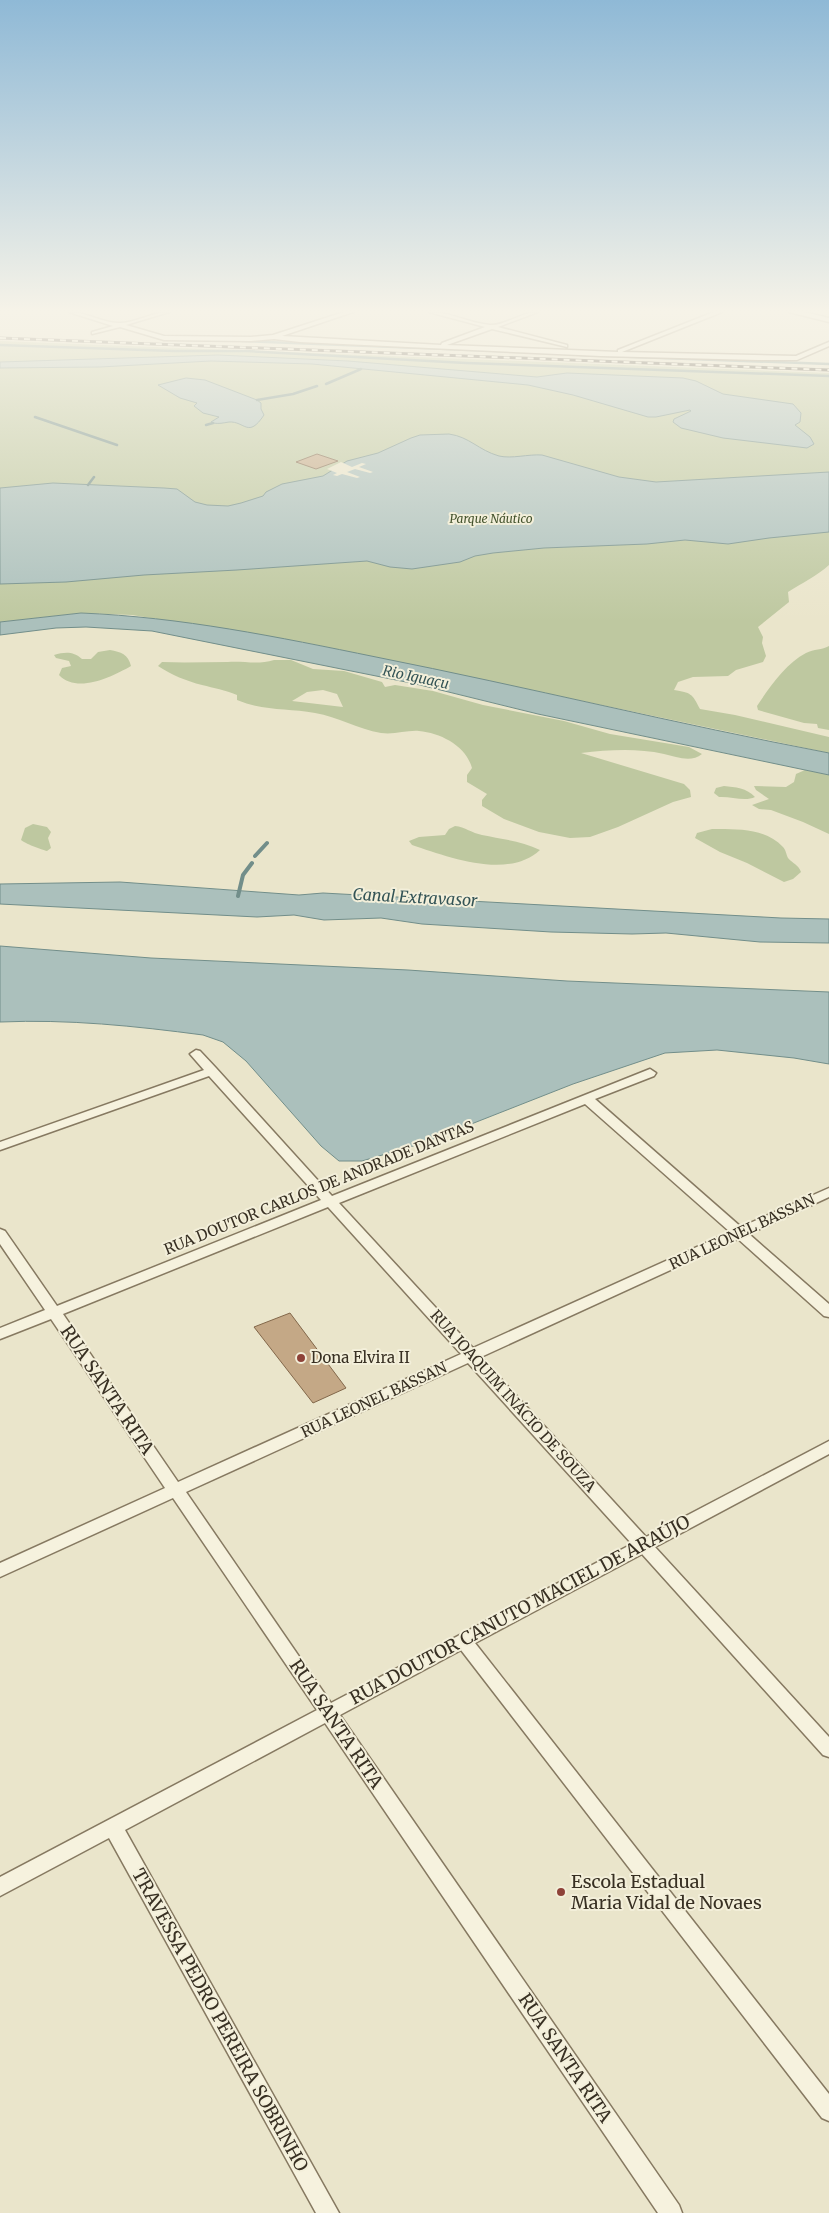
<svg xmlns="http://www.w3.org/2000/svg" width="829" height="2213" viewBox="0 0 829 2213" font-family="Merriweather,serif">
<rect width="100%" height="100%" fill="#eae5cb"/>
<!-- green -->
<path fill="#bec8a0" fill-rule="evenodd" d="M 0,341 L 829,373 L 829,565 C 817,576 802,583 788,592 L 789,602 L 758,627 L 763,637 L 762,643 L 766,656 L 763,662 L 736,670 L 728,676 L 693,677 L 678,682 L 674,690 C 691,693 692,693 700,709 L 735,715 L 829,737 L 829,753 L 312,644 L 132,615 L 82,613 L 0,622 Z
M 829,646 L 829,730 L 818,728 L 817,724 L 804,723 L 758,710 L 757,706 C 769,688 786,663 806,653 C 814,649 822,650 829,646 Z
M 110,650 C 121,652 128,654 131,666 C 112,677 77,694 59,675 L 62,668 L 71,666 L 69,661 L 56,658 L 54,655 C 65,652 73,651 82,659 L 91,659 L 98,652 Z
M 274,660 L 291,660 L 313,669 L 344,671 L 382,682 L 385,687 L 395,685 L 433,691 L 483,705 L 564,721 L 610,734 L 689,747 L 702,754 C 691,763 677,757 664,754 C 636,748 609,750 581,753 L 684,784 L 690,790 L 691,797 L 673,802 L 618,827 L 590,837 L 570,838 L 539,832 L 504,819 L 482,806 L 482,800 L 487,794 L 467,782 L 467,775 L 472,768 C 466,746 441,733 419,731 C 407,730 394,735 381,733 C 358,729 338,717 315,713 C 288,708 263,711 237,700 L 237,695 C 225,690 214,688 202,685 C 186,681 172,675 158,666 L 162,662 C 185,663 206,662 228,662 C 245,661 258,665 274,660 ZM 323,690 L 337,694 L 343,707 L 292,701 L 307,692 Z
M 805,770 L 829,775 L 829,834 L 803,822 L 771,810 L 759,809 L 752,805 L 769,799 L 756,790 L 754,786 L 786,787 L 794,782 L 796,774 Z
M 724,786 C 735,787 747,788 755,797 C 745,802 730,796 719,797 L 714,793 L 716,788 Z
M 33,824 L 47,827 L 51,832 L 48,838 L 51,848 L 47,851 C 42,850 24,843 21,840 L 25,828 Z
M 455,826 C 465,827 472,833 482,835 C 501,839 522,841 540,850 C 508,880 448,857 412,845 L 409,841 L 419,837 L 445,835 L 449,829 Z
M 712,829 C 737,829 765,828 783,847 C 786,850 786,854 788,858 C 793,864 798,864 801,872 L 793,879 L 784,882 L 747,863 L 720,852 L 695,838 L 697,833 Z"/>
<!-- water -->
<path fill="#abc0bc" stroke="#728e8a" d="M 218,355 L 348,361 L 537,377 L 567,373 L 683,378 L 696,381 L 723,394 L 793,404 L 801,413 L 800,422 L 795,425 L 810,437 L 814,444 L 807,448 L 723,438 L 681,428 L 673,422 L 674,419 L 691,411 L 690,410 L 656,417 L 648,417 L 573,395 L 528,385 L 312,364 L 211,361 L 100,367 L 0,368 L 0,362 Z
M 186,378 L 205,380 L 257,400 L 261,403 L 261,409 L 264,415 C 248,439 245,421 229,422 C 223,423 219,424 213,423 L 211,422 L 219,417 L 203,413 L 194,406 L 197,403 L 180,398 L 158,385 Z
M 449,434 C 470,437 478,450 499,456 C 512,459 528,454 542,455 L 619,477 L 656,482 L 829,472 L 829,532 L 769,538 L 728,544 L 685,540 L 647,544 L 544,548 L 493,553 L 475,556 L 460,562 L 412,569 L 390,567 L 367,561 L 237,570 L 144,575 L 66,582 L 0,584 L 0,488 L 53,483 L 164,488 L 177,489 L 195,502 L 207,505 L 228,506 L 241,503 L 263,496 L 266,492 L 282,484 L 323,476 L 347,461 L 378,453 L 411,438 L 420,435 Z
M 81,613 C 181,617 278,637 376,657 C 527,687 677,724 829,753 L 829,775 L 538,714 L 416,684 L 152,631 L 86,627 L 56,628 L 0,635 L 0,622 Z
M 120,882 L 299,895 L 323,893 L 781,918 L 829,919 L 829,943 L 760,942 L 666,933 L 632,934 L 551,932 L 422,924 L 381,918 L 324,920 L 294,915 L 257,917 L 0,904 L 0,884 Z
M 0,946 L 151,958 L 408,970 L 567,981 L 829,992 L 829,1064 L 794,1058 L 717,1050 L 665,1053 L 573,1084 L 423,1143 L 362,1161 L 339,1161 L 321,1146 L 246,1061 L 223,1042 L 203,1035 C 135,1026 68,1019 0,1022 Z"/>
<!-- pier -->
<path fill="#eae5cb" d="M 341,462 L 352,467 L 362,463 L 366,464 L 359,467 L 373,472 L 370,473 L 355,469 L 347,472 L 360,477 L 357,478 L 342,474 L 337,476 L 333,475 L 337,473 L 327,469 Z"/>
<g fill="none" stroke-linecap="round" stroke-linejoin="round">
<!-- stream-far1 -->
<path stroke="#728e8a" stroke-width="2.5" d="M 242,341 L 520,352
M 0,345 L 174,351 L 247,351 L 466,363 L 829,376
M 580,355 L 829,364
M 326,384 L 361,369
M 257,400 L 293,394 L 317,386
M 35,417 L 117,445
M 206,425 L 213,423
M 88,485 L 94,477"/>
<!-- stream -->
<path stroke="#728e8a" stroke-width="4" d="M 255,856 L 267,843
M 238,896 L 243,875 L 252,863"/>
</g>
<!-- building -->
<path fill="#c4a886" stroke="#82674a" d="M 317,454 L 338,461 L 316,469 L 296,462 Z
M 290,1313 L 346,1388 L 313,1403 L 254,1327 Z"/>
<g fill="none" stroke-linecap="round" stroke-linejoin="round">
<defs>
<path id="minor" d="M 69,312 C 87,312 102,323 119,323 C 133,324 152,312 169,312 L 126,325 L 164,336 L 251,337 L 273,335 L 344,312 L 353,312 L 282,336 L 441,345 L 442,343 L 485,327 L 429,312 C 450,312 469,323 490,325 C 504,326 522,312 538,312 L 498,327 L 567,345 L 567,347 L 492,329 L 447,345 L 618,352 L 618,350 L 714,312 L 722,312 L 622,352 L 796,356 L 829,342 L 829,346 L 797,360 L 758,360 L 601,356 L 300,342 L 274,339 L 251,341 L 164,340 L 120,327 L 92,334 L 92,332 L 113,326 Z
M 196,1050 L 200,1051 L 216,1068 L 332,1196 L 650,1069 L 656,1073 L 654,1076 L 595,1099 L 741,1227 L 829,1188 L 829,1197 L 749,1234 L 829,1304 L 829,1317 L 824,1316 L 738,1239 L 481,1357 L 646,1537 L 829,1441 L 829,1454 L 655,1547 L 829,1737 L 829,1757 L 823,1755 L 642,1554 L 475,1643 L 829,2094 L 829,2121 L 822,2118 L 461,1650 L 340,1715 L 679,2205 L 682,2213 L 658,2213 L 325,1723 L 125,1830 L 339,2213 L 316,2213 L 109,1838 L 0,1896 L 0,1877 L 317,1710 L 173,1498 L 0,1577 L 0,1563 L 165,1488 L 51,1319 L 0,1339 L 0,1328 L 45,1310 L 0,1244 L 0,1229 L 5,1231 L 57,1306 L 321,1200 L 209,1076 L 0,1150 L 0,1142 L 204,1070 L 190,1054 ZM 585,1104 L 730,1232 L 473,1348 L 339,1203 ZM 328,1207 L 461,1354 L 178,1482 L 63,1314 ZM 468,1363 L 632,1544 L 331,1703 L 186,1492 Z"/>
<path id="tertiary" d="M 789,312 L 804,312 L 829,318 L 829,322 Z"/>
</defs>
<!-- minor casing -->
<use href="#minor" stroke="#867961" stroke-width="3"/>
<!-- tertiary casing -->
<use href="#tertiary" stroke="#867961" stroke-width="3"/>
<!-- minor -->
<use href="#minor" fill="#f6f2de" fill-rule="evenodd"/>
<!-- tertiary -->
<use href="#tertiary" fill="#f6f2de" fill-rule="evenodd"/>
<defs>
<path id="rail" d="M 0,338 L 829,370"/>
</defs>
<!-- rail casing -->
<use href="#rail" stroke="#383023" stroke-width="3"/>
<!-- rail -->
<use href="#rail" stroke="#f3efda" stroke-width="2" stroke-dasharray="6" stroke-linecap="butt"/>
</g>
<!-- sky -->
<linearGradient id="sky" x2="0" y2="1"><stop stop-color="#8fb9d6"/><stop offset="0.5" stop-color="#f6f3e8"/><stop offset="1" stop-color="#f6f3e8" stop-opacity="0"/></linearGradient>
<rect width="829" height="622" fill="url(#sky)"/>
<!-- markers -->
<g fill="#8e4238" stroke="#f3efda" stroke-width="2">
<circle cx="301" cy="1358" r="5"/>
<circle cx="561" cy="1892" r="5"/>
</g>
<g text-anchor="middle" stroke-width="4" stroke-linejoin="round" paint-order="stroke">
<!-- far-park labels -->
<g font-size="12" font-style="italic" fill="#43522c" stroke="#f3efda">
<text x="491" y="523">Parque Náutico</text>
</g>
<!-- far-water labels -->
<g font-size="14" font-style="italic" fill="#345456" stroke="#f3efda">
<text transform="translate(416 677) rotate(12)" y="5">Rio Iguaçu</text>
</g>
<!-- street labels -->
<g font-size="15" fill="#383023" stroke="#f3efda">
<text transform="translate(319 1188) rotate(-22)" y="5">RUA DOUTOR CARLOS DE ANDRADE DANTAS</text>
<text transform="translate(742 1232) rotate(-25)" y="5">RUA LEONEL BASSAN</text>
<text transform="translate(374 1400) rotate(-25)" y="5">RUA LEONEL BASSAN</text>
<text transform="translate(513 1401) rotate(48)" y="5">RUA JOAQUIM INÁCIO DE SOUZA</text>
</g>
<!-- poi labels -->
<g font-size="15" fill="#383023" stroke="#f3efda" text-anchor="start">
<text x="311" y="1363">Dona Elvira II</text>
</g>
<!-- water labels -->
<g font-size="16" font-style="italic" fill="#345456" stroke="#f3efda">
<text transform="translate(415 897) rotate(3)" y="6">Canal Extravasor</text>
</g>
<!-- near-street labels -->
<g font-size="18" fill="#383023" stroke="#f3efda">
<text transform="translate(107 1390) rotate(56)" y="6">RUA SANTA RITA</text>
<text transform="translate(520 1610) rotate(-28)" y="6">RUA DOUTOR CANUTO MACIEL DE ARAÚJO</text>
<text transform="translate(336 1724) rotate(56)" y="6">RUA SANTA RITA</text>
<text transform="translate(220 2020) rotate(61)" y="6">TRAVESSA PEDRO PEREIRA SOBRINHO</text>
<text transform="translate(565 2058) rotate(56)" y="6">RUA SANTA RITA</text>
</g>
<!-- near-poi labels -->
<g font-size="18" fill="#383023" stroke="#f3efda" text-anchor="start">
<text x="571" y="1888">Escola Estadual<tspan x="571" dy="21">Maria Vidal de Novaes</tspan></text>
</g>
</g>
</svg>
